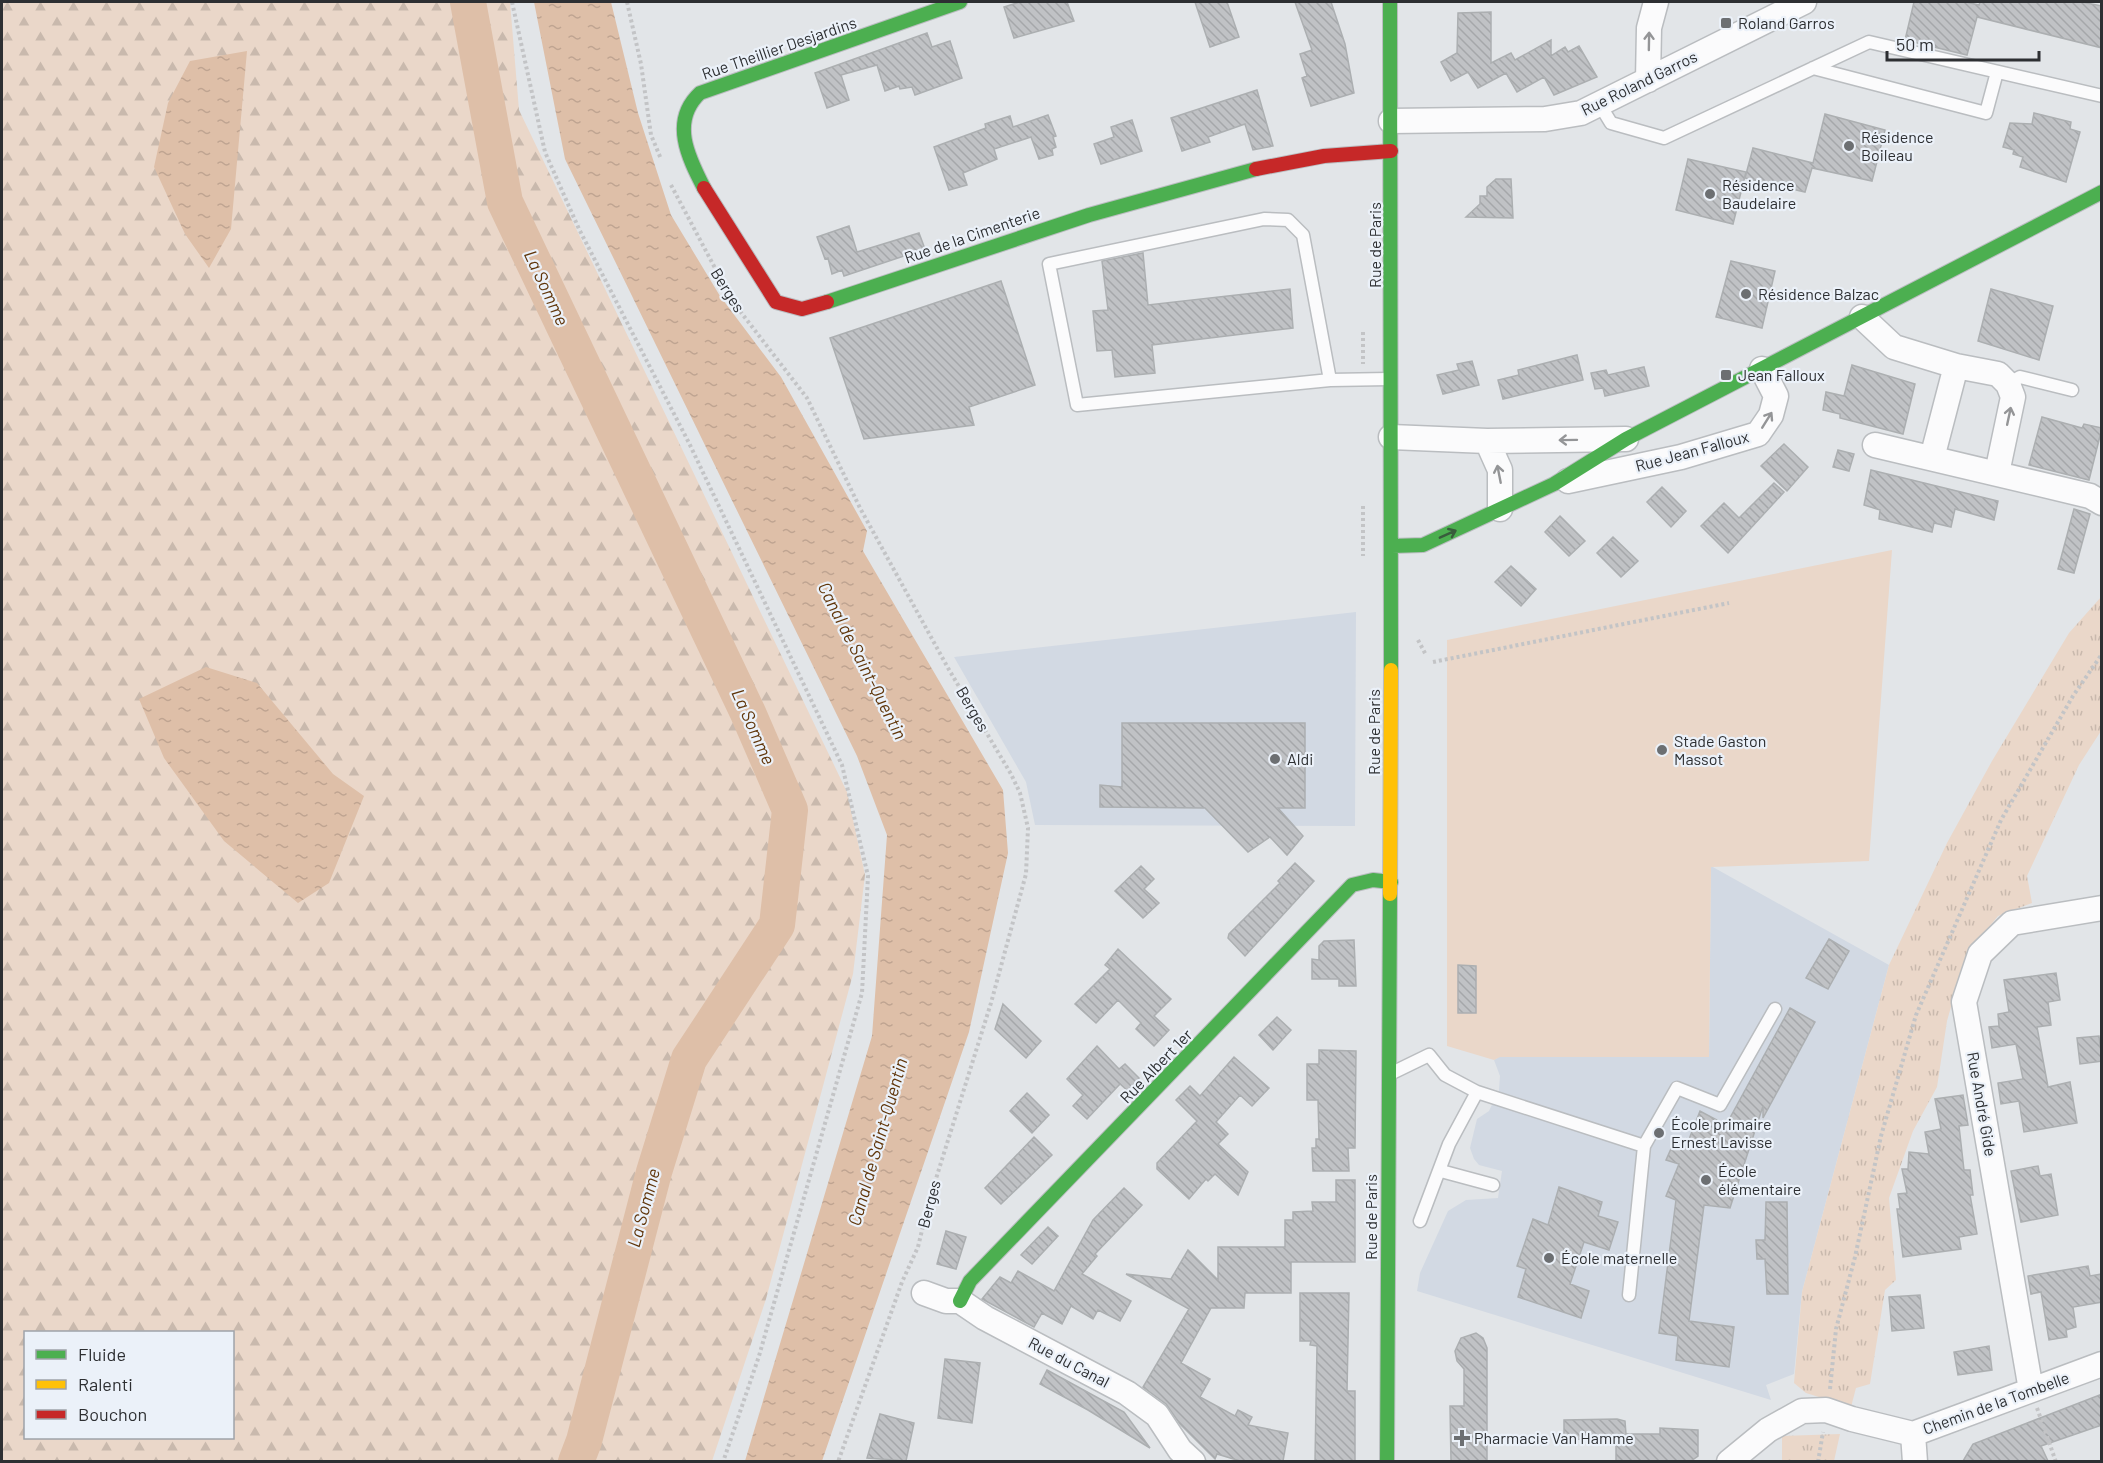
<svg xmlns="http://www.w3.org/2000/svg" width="2103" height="1463" viewBox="0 0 2103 1463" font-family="Barlow,sans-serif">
<defs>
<pattern id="grass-tufts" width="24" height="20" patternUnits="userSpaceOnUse" patternTransform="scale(1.5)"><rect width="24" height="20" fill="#ead7c9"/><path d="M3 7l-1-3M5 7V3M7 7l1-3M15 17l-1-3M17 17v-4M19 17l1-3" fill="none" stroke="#c9b9ad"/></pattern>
<pattern id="forest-firs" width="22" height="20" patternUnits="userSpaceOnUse" patternTransform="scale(1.5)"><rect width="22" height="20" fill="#ead7c9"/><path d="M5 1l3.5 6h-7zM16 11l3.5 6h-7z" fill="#c9b9ad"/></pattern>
<pattern id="water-ripples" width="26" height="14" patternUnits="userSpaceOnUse" patternTransform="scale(1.5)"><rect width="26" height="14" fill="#debfa8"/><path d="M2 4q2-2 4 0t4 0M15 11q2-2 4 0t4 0" fill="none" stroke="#bfa491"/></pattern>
<pattern id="building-back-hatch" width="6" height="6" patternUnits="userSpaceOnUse" patternTransform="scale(1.5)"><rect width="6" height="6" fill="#c0c2c5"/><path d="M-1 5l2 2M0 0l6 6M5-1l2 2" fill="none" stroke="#a5a7aa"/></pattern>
</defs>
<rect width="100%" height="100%" fill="#e2e5e8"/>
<!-- built -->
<path fill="#d2d9e3" d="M 1356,612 L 1355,826 L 1035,825 L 1026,782 L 954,657 Z
M 1711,866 L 1889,965 L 1802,1292 L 1794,1374 L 1766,1385 L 1771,1400 L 1417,1291 L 1420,1273 L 1448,1211 L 1466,1200 L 1498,1198 L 1502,1171 L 1479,1165 L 1474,1159 L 1470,1148 L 1477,1119 L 1489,1111 L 1499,1090 L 1500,1076 L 1494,1060 L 1499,1057 L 1709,1057 Z"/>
<!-- grass -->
<path fill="url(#grass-tufts)" d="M 2101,597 L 2101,731 L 2079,765 L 2027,876 L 2032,903 L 1998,916 L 1976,943 L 1957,986 L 1947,1021 L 1937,1087 L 1913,1131 L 1889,1198 L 1896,1280 L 1885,1290 L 1870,1384 L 1856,1388 L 1851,1407 L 1806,1393 L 1794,1383 L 1802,1292 L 1889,965 L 1947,843 L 1992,761 L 2069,633 Z
M 1840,1434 L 1834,1461 L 1782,1462 L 1782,1436 Z"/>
<!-- forest -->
<path fill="url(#forest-firs)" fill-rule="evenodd" d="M 2,2 L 510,2 L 519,110 L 847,792 L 865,875 L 853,974 L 766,1299 L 712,1461 L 2,1462 ZM 26,1332 L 232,1332 L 232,1438 L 26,1438 Z"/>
<!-- pitch -->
<path fill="#ead7c9" d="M 1892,550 L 1869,861 L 1711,867 L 1709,1057 L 1500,1057 L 1494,1060 L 1447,1046 L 1447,640 Z"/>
<!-- water -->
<path fill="url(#water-ripples)" d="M 534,2 L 611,2 L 638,113 L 671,215 L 720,296 L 781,377 L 867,531 L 863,551 L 1003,790 L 1008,853 L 969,1032 L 822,1461 L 745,1461 L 872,1036 L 887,835 L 857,756 L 565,159 Z
M 247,51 L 231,229 L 209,268 L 185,234 L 154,167 L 168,103 L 190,61 Z
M 206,667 L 257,683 L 333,774 L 364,796 L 329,883 L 298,903 L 224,841 L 164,758 L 139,699 Z"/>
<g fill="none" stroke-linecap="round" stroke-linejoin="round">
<!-- river -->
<path stroke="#debfa8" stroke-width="36" d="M 468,2 L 505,202 L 748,713 L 790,810 L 777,925 L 689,1059 L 654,1172 L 584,1441 L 576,1462"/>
</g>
<!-- building -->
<path fill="url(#building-back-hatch)" stroke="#acafb1" stroke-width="1.5" d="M 1020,2 L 1067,2 L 1074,21 L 1014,38 L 1004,7 Z
M 1195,2 L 1227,2 L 1239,37 L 1210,47 Z
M 1295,2 L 1331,2 L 1345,44 L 1354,93 L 1311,106 L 1302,78 L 1307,76 L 1300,54 L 1312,50 Z
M 1914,2 L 1966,2 L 1979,5 L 1980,2 L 2082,2 L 2102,6 L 2102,48 L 1977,17 L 1967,55 L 1905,40 Z
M 1491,12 L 1491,63 L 1511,53 L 1515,60 L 1551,40 L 1551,56 L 1565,47 L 1568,52 L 1579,46 L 1597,77 L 1554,95 L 1544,77 L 1517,92 L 1506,73 L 1478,88 L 1468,72 L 1451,81 L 1441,62 L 1457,53 L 1458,13 Z
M 927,33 L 932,47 L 950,41 L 962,78 L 915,95 L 912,87 L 900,89 L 899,86 L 885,91 L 877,65 L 841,75 L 849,100 L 827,108 L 815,73 Z
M 1257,90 L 1273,146 L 1253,150 L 1245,124 L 1208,137 L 1210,142 L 1182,151 L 1171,118 Z
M 2034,113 L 2071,122 L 2070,129 L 2080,132 L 2066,182 L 2020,167 L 2023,157 L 2013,154 L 2014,150 L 2003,147 L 2010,123 L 2032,124 Z
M 1825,114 L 1885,130 L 1872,181 L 1812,168 L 1805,192 L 1745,178 L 1753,148 L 1813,163 Z
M 1048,115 L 1056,136 L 1053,137 L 1056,147 L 1052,149 L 1053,155 L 1039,159 L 1031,137 L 994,149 L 997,159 L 963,173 L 967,185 L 949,190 L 934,147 L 986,128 L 985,124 L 1010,116 L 1013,127 Z
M 1132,120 L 1142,151 L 1101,164 L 1094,144 L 1114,137 L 1111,127 Z
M 1688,159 L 1746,172 L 1733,224 L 1676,210 Z
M 1496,179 L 1511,179 L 1513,218 L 1466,217 L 1480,204 L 1480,196 L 1487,196 L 1487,187 Z
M 849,226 L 857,252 L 919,233 L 925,249 L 844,276 L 842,270 L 832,274 L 828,258 L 825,259 L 817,237 Z
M 1143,253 L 1148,305 L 1290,289 L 1293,328 L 1152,345 L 1155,373 L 1115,377 L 1112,350 L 1097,351 L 1093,311 L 1108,310 L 1102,261 Z
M 1731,261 L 1775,271 L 1762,328 L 1716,317 Z
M 1001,281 L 1035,385 L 969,407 L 974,425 L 864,439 L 830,338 Z
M 1991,289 L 2053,306 L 2039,360 L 1978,341 Z
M 1577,355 L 1583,380 L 1503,399 L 1498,380 L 1519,375 L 1518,370 Z
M 1472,361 L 1479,385 L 1443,394 L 1437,375 L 1459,370 L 1457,364 Z
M 1852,365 L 1915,384 L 1903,434 L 1840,418 L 1840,414 L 1823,410 L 1826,392 L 1844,396 Z
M 1644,367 L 1649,386 L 1605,396 L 1603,388 L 1595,389 L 1591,373 L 1606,370 L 1608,375 Z
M 2042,417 L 2082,428 L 2084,424 L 2102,428 L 2089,480 L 2029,465 Z
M 1784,444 L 1808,467 L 1787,491 L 1761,466 Z
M 1838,450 L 1854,454 L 1849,471 L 1833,467 Z
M 1871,470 L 1998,501 L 1994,520 L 1955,509 L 1951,527 L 1934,523 L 1932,532 L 1879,519 L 1880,510 L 1864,505 Z
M 1774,483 L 1784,492 L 1728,553 L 1701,526 L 1724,503 L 1739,518 Z
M 1662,487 L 1686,511 L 1671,527 L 1647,502 Z
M 2074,509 L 2090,514 L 2074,573 L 2058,569 Z
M 1560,516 L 1585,541 L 1569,556 L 1545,532 Z
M 1613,537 L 1638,561 L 1621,577 L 1597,553 Z
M 1511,566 L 1536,589 L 1521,606 L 1495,582 Z
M 1122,723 L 1305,723 L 1305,808 L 1278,808 L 1303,836 L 1287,855 L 1270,837 L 1248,852 L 1205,808 L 1100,807 L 1100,785 L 1122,787 Z
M 1295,863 L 1314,881 L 1245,956 L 1228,938 L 1229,934 L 1280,883 L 1278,881 Z
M 1141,866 L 1154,879 L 1144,889 L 1159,903 L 1143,918 L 1115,891 Z
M 1829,939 L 1849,951 L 1828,989 L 1806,978 Z
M 1354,940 L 1356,986 L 1339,986 L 1339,979 L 1312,979 L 1312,959 L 1319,960 L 1319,946 L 1324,941 Z
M 1118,949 L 1171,999 L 1154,1016 L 1169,1030 L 1154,1046 L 1136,1029 L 1141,1023 L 1118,1000 L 1096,1023 L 1075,1004 L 1110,969 L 1105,965 Z
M 1458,965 L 1476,966 L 1476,1013 L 1458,1013 Z
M 2056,973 L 2060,1000 L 2048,1002 L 2051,1025 L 2037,1027 L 2048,1087 L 2070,1082 L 2077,1123 L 2024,1132 L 2019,1101 L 2001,1104 L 1998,1083 L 2023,1079 L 2016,1044 L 1992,1048 L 1989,1027 L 1999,1026 L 1998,1014 L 2009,1012 L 2004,980 Z
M 1003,1004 L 1041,1041 L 1026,1058 L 995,1029 Z
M 1790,1008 L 1815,1022 L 1763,1118 L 1763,1106 L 1730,1208 L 1704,1205 L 1689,1321 L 1734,1327 L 1729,1367 L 1676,1360 L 1678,1336 L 1659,1333 L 1676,1200 L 1666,1196 L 1679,1164 L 1666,1160 L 1674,1142 L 1686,1147 L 1700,1111 L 1726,1125 Z
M 1277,1017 L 1291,1030 L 1273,1050 L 1259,1035 Z
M 2099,1036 L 2102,1061 L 2080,1064 L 2077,1038 Z
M 1097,1046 L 1119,1069 L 1125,1064 L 1139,1078 L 1128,1091 L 1120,1084 L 1087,1119 L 1073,1106 L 1083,1095 L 1067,1079 Z
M 1319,1050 L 1356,1051 L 1355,1148 L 1348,1148 L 1349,1171 L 1313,1171 L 1312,1148 L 1316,1148 L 1316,1139 L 1319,1139 L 1318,1100 L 1307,1100 L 1307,1064 L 1319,1064 Z
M 1234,1057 L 1269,1088 L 1252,1106 L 1240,1095 L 1216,1122 L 1228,1134 L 1218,1144 L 1248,1172 L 1238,1195 L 1215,1174 L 1208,1181 L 1206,1179 L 1189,1199 L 1157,1169 L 1157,1163 L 1197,1121 L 1176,1100 L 1190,1086 L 1200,1096 Z
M 1027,1093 L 1049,1115 L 1032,1133 L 1010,1111 Z
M 1963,1095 L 1968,1125 L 1959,1126 L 1964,1170 L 1970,1170 L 1973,1195 L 1970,1195 L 1977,1234 L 1959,1237 L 1961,1249 L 1903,1257 L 1897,1209 L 1900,1209 L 1898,1194 L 1907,1193 L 1902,1169 L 1908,1169 L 1909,1152 L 1929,1154 L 1925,1132 L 1941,1129 L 1935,1099 Z
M 1034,1137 L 1052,1155 L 1001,1204 L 985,1188 Z
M 2038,1166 L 2040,1176 L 2051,1174 L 2058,1215 L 2021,1222 L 2011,1171 Z
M 1336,1180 L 1355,1180 L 1355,1262 L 1291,1262 L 1291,1293 L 1245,1293 L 1244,1308 L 1211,1308 L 1181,1363 L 1210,1379 L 1200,1397 L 1235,1416 L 1238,1410 L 1252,1417 L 1248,1425 L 1288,1433 L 1283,1461 L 1240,1461 L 1217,1454 L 1215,1459 L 1180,1424 L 1166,1404 L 1143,1387 L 1189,1309 L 1126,1274 L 1171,1279 L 1188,1250 L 1218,1280 L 1218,1247 L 1285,1247 L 1285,1220 L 1293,1220 L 1293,1212 L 1313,1211 L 1312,1202 L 1336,1202 Z
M 1559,1187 L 1602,1202 L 1598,1216 L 1618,1222 L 1609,1250 L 1584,1242 L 1570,1284 L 1589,1291 L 1581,1318 L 1518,1297 L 1526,1269 L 1517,1266 L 1533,1219 L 1548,1225 Z
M 1124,1188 L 1142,1205 L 1095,1254 L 1097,1256 L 1082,1274 L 1131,1301 L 1120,1321 L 1098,1310 L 1093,1319 L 1071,1306 L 1062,1324 L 1042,1313 L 1034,1327 L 982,1299 L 1000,1277 L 1011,1283 L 1018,1271 L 1054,1291 L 1093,1220 Z
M 1766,1202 L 1787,1202 L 1788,1294 L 1767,1294 L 1765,1259 L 1757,1259 L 1756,1240 L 1765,1240 Z
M 1048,1227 L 1058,1236 L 1032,1264 L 1021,1255 Z
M 946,1231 L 966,1237 L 956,1269 L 937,1264 Z
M 2088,1266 L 2090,1276 L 2102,1274 L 2102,1302 L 2073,1307 L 2076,1327 L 2066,1330 L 2067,1337 L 2049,1340 L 2041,1292 L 2031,1294 L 2028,1276 Z
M 1300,1293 L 1349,1293 L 1347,1391 L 1355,1391 L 1355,1461 L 1315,1461 L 1317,1346 L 1310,1345 L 1311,1341 L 1300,1341 Z
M 1920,1295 L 1924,1328 L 1892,1331 L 1889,1297 Z
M 1476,1333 L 1483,1338 L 1487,1348 L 1487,1461 L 1451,1461 L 1450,1406 L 1464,1406 L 1464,1369 L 1457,1361 L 1455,1351 L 1461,1338 Z
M 1989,1346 L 1992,1370 L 1958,1375 L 1954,1352 Z
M 945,1359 L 980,1363 L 972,1423 L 938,1418 Z
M 1047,1370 L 1124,1412 L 1150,1448 L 1088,1410 L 1040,1384 Z
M 2102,1394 L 2102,1425 L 2041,1446 L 2048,1461 L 1963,1461 L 1973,1444 Z
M 880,1414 L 914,1423 L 906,1461 L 867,1458 Z
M 1617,1419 L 1625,1421 L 1626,1434 L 1660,1434 L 1660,1428 L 1698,1430 L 1698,1456 L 1691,1461 L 1616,1461 L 1616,1440 L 1564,1439 L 1564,1420 Z"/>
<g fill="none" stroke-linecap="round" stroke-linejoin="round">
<defs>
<path id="lane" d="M 1813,68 L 1986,113 L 1997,72
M 1600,105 L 1611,123 L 1664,138 L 1869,42 L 2102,96
M 1330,380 L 1077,405 L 1049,264 L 1264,219 L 1288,220 L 1303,235 L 1330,380 L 1389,379
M 2008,384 L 2020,377 L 2072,390
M 1392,1073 L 1429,1055 L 1445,1075 L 1477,1092 L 1449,1144 L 1420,1221
M 1477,1092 L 1644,1146 L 1629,1295
M 1644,1146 L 1677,1088 L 1720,1105 L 1775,1009
M 1441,1171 L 1493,1185"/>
<path id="street" d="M 1648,80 L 1649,28 L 1656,2
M 1391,121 L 1545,119 L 1581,113 L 1804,2
M 1862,317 L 1894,347 L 1956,366 L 1998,374 L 2008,384 L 2013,397 L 1997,473
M 1391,437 L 1487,441 L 1626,439
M 1487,441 L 1500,470 L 1500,509
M 1875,445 L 2090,496 L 2102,503
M 1932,458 L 1956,366
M 1568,481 L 1681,457 L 1758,434 L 1771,415 L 1776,396 L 1762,369
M 924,1293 L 946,1301 L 960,1301 L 985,1318 L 1127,1393 L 1157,1415 L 1180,1450 L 1193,1462
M 2031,1390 L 1964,1002 L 1980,954 L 2012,923 L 2102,908
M 1913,1434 L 1915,1462
M 1729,1462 L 1768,1430 L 1802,1411 L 1826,1410 L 1852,1419 L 1913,1434 L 2102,1364"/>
<path id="fast" d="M 1390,2 L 1391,670
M 704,188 C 688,157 670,121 700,93 L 960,2
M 827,302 L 1089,215 L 1256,169
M 1392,546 L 1423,545 L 1554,484 L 1626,439 L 2102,192
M 960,1301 L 970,1281 L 1352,885 L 1373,880 L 1391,882
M 1387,1462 L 1390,894"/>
<path id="slow" d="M 1390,894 L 1391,670"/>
<path id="jam" d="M 1256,169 L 1324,156 L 1391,151
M 704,188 L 776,302 L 802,309 L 827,302"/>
</defs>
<!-- lane casing -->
<use href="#lane" stroke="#babdc0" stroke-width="15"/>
<!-- street casing -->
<use href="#street" stroke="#babdc0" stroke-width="27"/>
<!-- fast casing -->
<use href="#fast" stroke="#babdc0" stroke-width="16"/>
<!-- slow casing -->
<use href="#slow" stroke="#babdc0" stroke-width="16"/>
<!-- jam casing -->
<use href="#jam" stroke="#babdc0" stroke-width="16"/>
<!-- path -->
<path stroke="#c3c4c6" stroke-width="4" stroke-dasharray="3 3" stroke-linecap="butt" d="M 512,2 L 545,152 L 579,229 L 689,443 L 842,765 L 868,876 L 862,993 L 759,1356 L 723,1462
M 627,2 L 641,64 L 651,135 L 661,159
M 671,185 L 733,302 L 807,398 L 860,508 L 948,668 L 1011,774 L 1020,793 L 1028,828 L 1026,874 L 991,1003 L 929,1201 L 918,1247 L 902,1282 L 838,1462
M 1363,332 L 1363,364
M 1363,506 L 1363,556
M 1418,640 L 1426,655
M 1433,662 L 1729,603
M 1830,1389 L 1836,1329 L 1855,1257 L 1881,1136 L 1916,1015 L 2001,820 L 2073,696 L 2102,654
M 2037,1408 L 2056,1462
M 1818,1462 L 1823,1432"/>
<!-- lane -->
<use href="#lane" stroke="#fbfbfc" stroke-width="12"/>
<!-- street -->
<use href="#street" stroke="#fbfbfc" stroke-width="24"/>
<!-- fast -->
<use href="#fast" stroke="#4caf50" stroke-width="14"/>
<!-- slow -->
<use href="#slow" stroke="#ffc107" stroke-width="14"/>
<!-- jam -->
<use href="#jam" stroke="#c62828" stroke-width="14"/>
</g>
<!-- one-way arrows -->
<defs><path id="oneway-shaft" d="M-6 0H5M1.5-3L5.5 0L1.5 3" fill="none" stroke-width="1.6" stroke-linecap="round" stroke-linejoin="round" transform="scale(1.5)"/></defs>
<g stroke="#949597">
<use href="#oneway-shaft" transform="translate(1649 41) rotate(-89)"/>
<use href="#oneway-shaft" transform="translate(2009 416) rotate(-78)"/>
<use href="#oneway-shaft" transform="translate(1767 420) rotate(-58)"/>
<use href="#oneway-shaft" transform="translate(1568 440) rotate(179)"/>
<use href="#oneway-shaft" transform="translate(1499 474) rotate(-101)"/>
</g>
<use stroke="#385c3c" href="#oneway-shaft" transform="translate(1448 534) rotate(-24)"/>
<!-- markers -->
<g fill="#6c6f72" stroke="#ebf1f9" stroke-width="2">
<rect x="1720" y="17" width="12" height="12" rx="3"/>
<circle cx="1849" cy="146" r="6"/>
<circle cx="1710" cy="194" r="6"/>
<circle cx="1746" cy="294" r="6"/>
<rect x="1720" y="369" width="12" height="12" rx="3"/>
<circle cx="1662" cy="750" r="6"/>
<circle cx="1275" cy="759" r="6"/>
<circle cx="1659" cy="1133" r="6"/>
<circle cx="1706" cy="1180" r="6"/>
<circle cx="1549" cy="1258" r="6"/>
<path d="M1459 1429h6v6h6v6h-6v6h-6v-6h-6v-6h6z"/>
</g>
<g text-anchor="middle" stroke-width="4.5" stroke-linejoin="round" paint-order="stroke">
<!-- poi labels -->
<g font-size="16" fill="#2d2f32" stroke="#ebf1f9" text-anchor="start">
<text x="1738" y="29">Roland Garros</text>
<text x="1861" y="143">Résidence<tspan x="1861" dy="18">Boileau</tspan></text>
<text x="1722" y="191">Résidence<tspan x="1722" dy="18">Baudelaire</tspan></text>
<text x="1758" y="300">Résidence Balzac</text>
<text x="1738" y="381">Jean Falloux</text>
<text x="1674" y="747">Stade Gaston<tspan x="1674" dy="18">Massot</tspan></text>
<text x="1287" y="765">Aldi</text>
<text x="1671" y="1130">École primaire<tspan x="1671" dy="18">Ernest Lavisse</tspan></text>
<text x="1718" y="1177">École<tspan x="1718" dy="18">élémentaire</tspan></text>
<text x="1561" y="1264">École maternelle</text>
<text x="1474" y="1444">Pharmacie Van Hamme</text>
</g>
<!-- street labels -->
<g font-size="16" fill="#2d2f32" stroke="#ebf1f9">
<text transform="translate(779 48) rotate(-19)" y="6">Rue Theillier Desjardins</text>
<text transform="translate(1639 83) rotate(-26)" y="6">Rue Roland Garros</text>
<text transform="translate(972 235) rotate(-19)" y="6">Rue de la Cimenterie</text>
<text transform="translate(1375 245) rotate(-90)" y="6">Rue de Paris</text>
<text transform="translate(728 290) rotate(58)" y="6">Berges</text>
<text transform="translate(1692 451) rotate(-15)" y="6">Rue Jean Falloux</text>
<text transform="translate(973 709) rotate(60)" y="6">Berges</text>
<text transform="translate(1374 732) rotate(-90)" y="6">Rue de Paris</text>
<text transform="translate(1156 1066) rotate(-46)" y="6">Rue Albert 1er</text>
<text transform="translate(1982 1104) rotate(80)" y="6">Rue André Gide</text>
<text transform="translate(929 1204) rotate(-75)" y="6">Berges</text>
<text transform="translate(1371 1217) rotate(-90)" y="6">Rue de Paris</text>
<text transform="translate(1069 1362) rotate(28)" y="6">Rue du Canal</text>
<text transform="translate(1996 1403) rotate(-20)" y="6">Chemin de la Tombelle</text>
</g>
<!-- water labels -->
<g font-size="18" font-style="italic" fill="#603509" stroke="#ebf1f9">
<text transform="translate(546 288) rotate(65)" y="6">La Somme</text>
<text transform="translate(862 661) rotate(63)" y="6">Canal de Saint-Quentin</text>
<text transform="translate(753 727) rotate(66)" y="6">La Somme</text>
<text transform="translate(878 1142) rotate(-74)" y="6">Canal de Saint-Quentin</text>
<text transform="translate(644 1208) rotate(-75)" y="6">La Somme</text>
</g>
</g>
<!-- border -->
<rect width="2103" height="1463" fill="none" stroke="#2d2f32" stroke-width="6"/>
<!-- legend -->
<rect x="24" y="1331" width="210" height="108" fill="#ebf1f9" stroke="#9fa3a9" stroke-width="1.5"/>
<rect x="36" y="1350" width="30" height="9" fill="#4caf50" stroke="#9fa3a9" stroke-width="1.5"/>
<text x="78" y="1361" font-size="18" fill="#2d2f32">Fluide</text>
<rect x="36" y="1380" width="30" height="9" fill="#ffc107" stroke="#9fa3a9" stroke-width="1.5"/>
<text x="78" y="1391" font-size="18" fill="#2d2f32">Ralenti</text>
<rect x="36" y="1410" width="30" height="9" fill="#c62828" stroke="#9fa3a9" stroke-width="1.5"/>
<text x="78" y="1421" font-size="18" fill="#2d2f32">Bouchon</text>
<!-- scale -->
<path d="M1887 51v9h152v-9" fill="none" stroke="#2d2f32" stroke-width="3"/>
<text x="1896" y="51" font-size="18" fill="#2d2f32" stroke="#ebf1f9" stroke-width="4.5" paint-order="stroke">50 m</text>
</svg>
